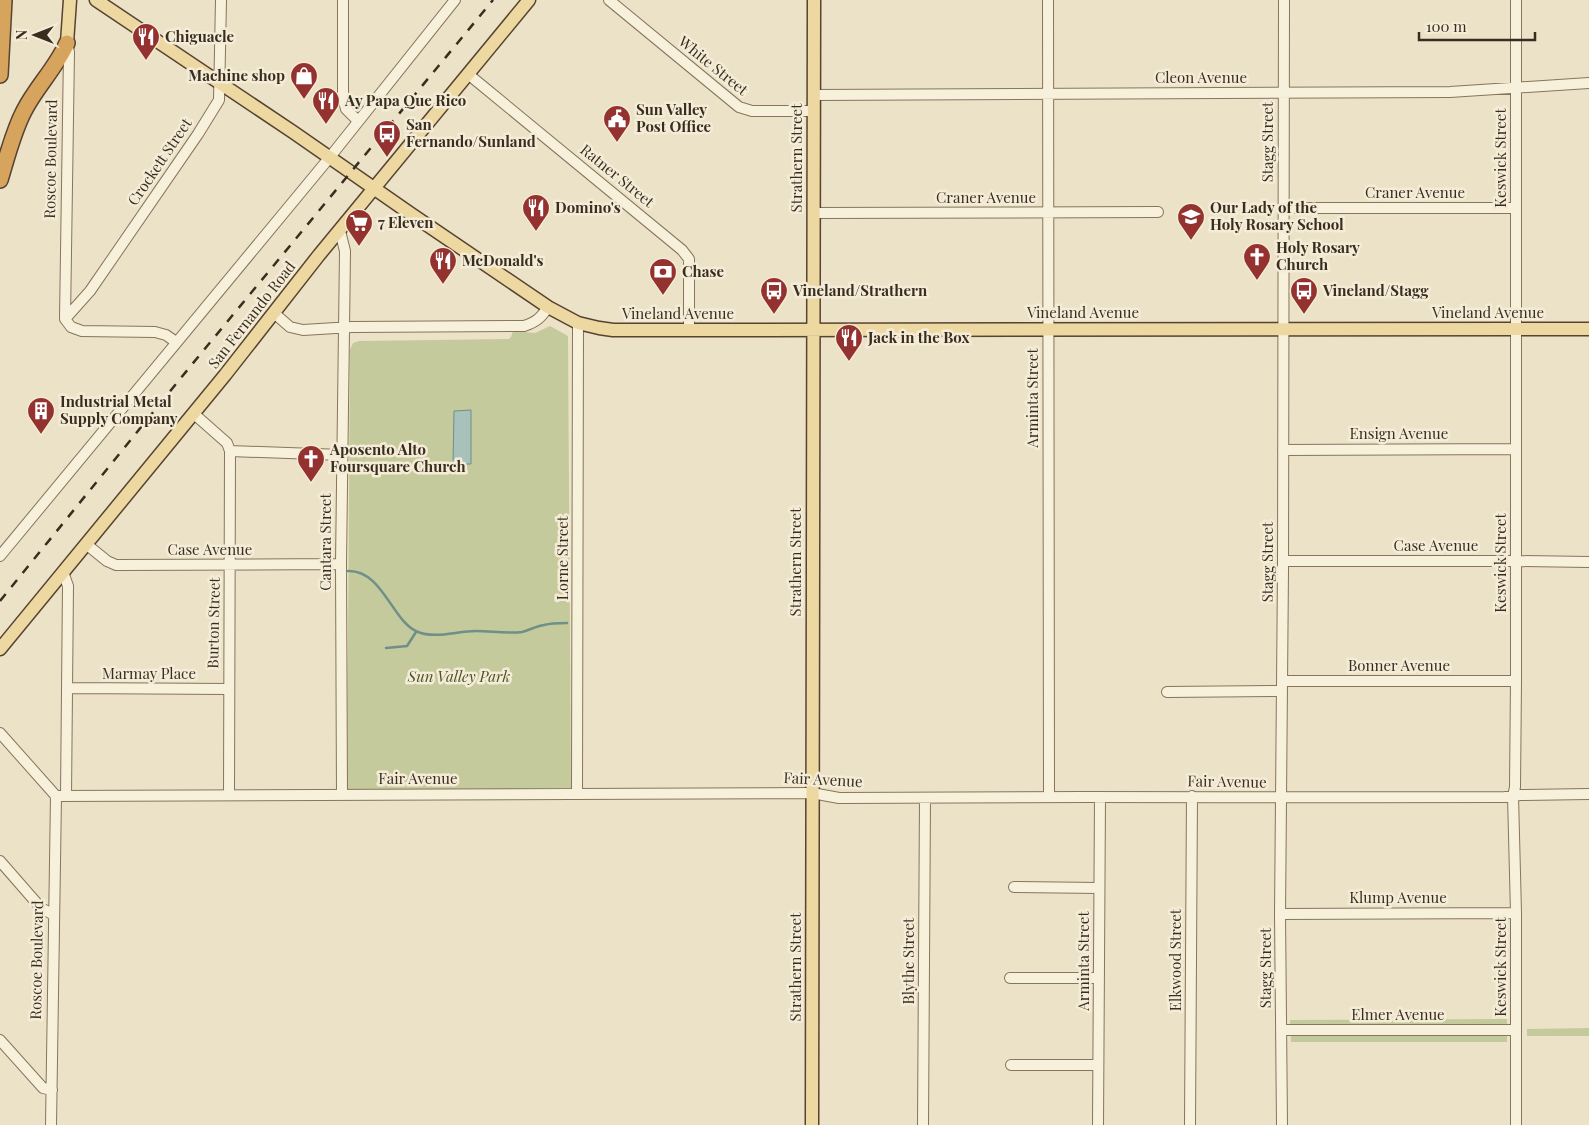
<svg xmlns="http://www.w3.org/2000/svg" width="1589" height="1125" viewBox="0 0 1589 1125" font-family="'Playfair Display',serif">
<rect width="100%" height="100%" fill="#ece2c7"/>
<!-- green -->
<path fill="#c4ca9c" d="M 550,326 L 568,336 L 571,789 L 347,789 L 350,350 L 353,343 L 359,341 L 509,339 L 511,337 L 513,331 L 535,333 Z
M 1507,1019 L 1507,1042 L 1291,1042 L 1290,1020 Z
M 1589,1028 L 1589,1036 L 1527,1036 L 1527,1029 Z"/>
<!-- water -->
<path fill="#a8c1ba" stroke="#6f8f88" d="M 471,410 L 471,464 L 453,464 L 454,411 Z"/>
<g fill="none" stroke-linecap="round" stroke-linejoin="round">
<!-- stream -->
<path stroke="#6f8f88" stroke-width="2.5" d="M 348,571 C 383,570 392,622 418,632 C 435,639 457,631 476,631 C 491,631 507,634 522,632 C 530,630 536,626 544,625 C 551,623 559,623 567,623
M 386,648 L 407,646 L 416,632"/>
<defs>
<path id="minor" d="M 343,0 L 343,97 L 346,109 L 358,121
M 609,0 L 739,107 L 752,111 L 814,111
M 1048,0 L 1049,797
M 468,74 L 682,250 L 689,259 L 689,330
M 813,95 L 1450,92 L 1589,83
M 1284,208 L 1516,208
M 814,213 L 1158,212
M 340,231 L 345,251 L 341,564 L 342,794
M 274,313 L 290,327 L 303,330 L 352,327 L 524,326 C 536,322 541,318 548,307
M 65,319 L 90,291 L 198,134 L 219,100 L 221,0
M 65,319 L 69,52 L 67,43
M 65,319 L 71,327 L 82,331 L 155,332 L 166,335 L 176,342
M 193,413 L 227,443 L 230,451 L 342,455
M 1283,450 L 1516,449
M 86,544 L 107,561 L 116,565 L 341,564
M 0,556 L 330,157 L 455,0
M 1283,561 L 1516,561 L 1589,562
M 63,572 L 68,586 L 66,796
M 1282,681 L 1516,681
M 68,688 L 229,689
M 1167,692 L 1282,691
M 0,733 L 56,796
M 577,793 L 578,323
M 229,795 L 230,451
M 56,796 L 812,793 L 839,798 C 1061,796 1283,798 1505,797 L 1520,795 L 1589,794
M 0,861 L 41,908 L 54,915
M 1014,887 L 1099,888
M 1280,914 L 1516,913
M 1010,978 L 1098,978
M 1281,1030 L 1516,1030
M 0,1040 L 43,1088 L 52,1090
M 1011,1065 L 1098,1065
M 51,1125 L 56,796
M 923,1125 L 925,798
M 1098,1125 L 1100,797
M 1190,1125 L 1192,796
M 1282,1125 L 1280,914 L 1283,570 L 1284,0
M 1516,1125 L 1516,913 L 1513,796 L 1515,787 L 1516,681 L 1516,0"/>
<path id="major" d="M 96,0 L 293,132 L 411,214 L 548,307 L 578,323 L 599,328 L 613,330 L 651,330 L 1589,329
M 67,43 L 70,0
M 0,649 L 225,375 L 319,255 L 529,0
M 812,1125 L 814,0"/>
<path id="highway" d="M 0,75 L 4,0
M 0,180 C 7,157 13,132 24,111 C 36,87 56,68 67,43"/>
</defs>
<!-- minor casing -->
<use href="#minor" stroke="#87755d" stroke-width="12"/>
<!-- major casing -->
<use href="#major" stroke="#564331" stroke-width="15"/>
<!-- highway casing -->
<use href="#highway" stroke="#564331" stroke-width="18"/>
<!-- minor -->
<use href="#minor" stroke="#f7f0db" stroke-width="10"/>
<!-- major -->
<use href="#major" stroke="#edd8a2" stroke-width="12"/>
<!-- highway -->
<use href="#highway" stroke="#d7a45d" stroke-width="15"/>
<!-- rail -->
<path stroke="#392d20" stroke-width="2.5" stroke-dasharray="9 9" stroke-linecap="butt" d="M 0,601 L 189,368 L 493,0"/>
</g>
<!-- icons -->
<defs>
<symbol id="restaurant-pin" viewBox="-11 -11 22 30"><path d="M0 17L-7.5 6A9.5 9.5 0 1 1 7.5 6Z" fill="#943230" stroke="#f4ecd7"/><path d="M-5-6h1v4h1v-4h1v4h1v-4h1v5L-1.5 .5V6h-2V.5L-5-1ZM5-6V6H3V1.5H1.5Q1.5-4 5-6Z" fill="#fff"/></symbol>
<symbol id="shop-pin" viewBox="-11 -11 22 30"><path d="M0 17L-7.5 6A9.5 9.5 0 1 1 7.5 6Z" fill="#943230" stroke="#f4ecd7"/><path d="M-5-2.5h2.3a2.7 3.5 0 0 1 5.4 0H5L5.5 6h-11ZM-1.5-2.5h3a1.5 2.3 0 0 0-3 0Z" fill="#fff"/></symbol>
<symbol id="civic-pin" viewBox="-11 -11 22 30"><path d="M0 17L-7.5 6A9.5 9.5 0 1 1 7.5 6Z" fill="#943230" stroke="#f4ecd7"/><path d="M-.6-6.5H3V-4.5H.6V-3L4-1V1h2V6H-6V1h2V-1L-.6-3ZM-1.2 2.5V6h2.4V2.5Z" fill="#fff"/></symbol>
<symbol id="bus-pin" viewBox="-11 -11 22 30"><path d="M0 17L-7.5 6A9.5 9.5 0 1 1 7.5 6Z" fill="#943230" stroke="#f4ecd7"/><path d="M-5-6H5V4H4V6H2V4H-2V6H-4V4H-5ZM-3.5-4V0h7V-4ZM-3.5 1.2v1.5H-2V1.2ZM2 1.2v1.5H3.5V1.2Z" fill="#fff"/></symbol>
<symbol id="school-pin" viewBox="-11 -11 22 30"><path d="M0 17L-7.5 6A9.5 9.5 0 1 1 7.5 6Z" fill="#943230" stroke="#f4ecd7"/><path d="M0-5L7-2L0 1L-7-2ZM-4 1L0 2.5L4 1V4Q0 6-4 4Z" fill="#fff"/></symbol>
<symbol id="supermarket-pin" viewBox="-11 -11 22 30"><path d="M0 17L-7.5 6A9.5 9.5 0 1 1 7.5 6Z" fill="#943230" stroke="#f4ecd7"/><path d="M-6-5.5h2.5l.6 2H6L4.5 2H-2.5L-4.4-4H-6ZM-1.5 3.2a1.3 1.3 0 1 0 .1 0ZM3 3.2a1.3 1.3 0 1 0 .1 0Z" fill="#fff"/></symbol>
<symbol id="church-pin" viewBox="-11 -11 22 30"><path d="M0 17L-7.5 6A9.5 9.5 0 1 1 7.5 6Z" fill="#943230" stroke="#f4ecd7"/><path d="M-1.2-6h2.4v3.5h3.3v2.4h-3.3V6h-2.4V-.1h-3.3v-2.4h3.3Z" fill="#fff"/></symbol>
<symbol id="bank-pin" viewBox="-11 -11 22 30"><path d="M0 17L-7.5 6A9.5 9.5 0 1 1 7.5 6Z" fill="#943230" stroke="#f4ecd7"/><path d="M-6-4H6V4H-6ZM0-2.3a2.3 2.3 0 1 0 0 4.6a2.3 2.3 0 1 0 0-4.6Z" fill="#fff"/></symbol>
<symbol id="building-pin" viewBox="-11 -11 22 30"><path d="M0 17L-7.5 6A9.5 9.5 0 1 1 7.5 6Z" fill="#943230" stroke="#f4ecd7"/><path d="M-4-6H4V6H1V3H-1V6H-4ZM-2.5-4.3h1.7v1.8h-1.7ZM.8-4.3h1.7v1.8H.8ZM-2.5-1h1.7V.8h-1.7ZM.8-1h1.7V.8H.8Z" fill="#fff"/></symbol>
</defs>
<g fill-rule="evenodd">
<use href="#restaurant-pin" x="130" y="21" width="32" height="43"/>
<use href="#shop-pin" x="288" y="60" width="32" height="43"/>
<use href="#restaurant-pin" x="310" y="85" width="32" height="43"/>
<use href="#civic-pin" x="601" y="103" width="32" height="43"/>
<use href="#bus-pin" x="371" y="118" width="32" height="43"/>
<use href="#restaurant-pin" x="520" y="192" width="32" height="43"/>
<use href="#school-pin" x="1175" y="201" width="32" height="43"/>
<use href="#supermarket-pin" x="343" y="207" width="32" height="43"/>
<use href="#church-pin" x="1241" y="241" width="32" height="43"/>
<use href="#restaurant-pin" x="427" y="245" width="32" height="43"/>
<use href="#bank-pin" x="647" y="256" width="32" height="43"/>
<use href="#bus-pin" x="758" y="275" width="32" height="43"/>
<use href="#bus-pin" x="1288" y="275" width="32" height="43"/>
<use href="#restaurant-pin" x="833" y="322" width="32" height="43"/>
<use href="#building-pin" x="25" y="395" width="32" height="43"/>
<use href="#church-pin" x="295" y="443" width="32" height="43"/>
</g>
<g text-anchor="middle" stroke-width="5" stroke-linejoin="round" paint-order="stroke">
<!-- poi labels -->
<g font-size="15" font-weight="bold" fill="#392d20" stroke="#f4ecd7" text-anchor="start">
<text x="165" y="42">Chiguacle</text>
<text x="285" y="81" text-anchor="end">Machine shop</text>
<text x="345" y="106">Ay Papa Que Rico</text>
<text x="636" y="115">Sun Valley<tspan x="636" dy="17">Post Office</tspan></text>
<text x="406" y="130">San<tspan x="406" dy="17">Fernando/Sunland</tspan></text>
<text x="555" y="213">Domino's</text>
<text x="1210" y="213">Our Lady of the<tspan x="1210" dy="17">Holy Rosary School</tspan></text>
<text x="378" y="228">7 Eleven</text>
<text x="1276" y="253">Holy Rosary<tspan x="1276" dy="17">Church</tspan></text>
<text x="462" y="266">McDonald's</text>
<text x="682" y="277">Chase</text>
<text x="793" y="296">Vineland/Strathern</text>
<text x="1323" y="296">Vineland/Stagg</text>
<text x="868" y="343">Jack in the Box</text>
<text x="60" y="407">Industrial Metal<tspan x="60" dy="17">Supply Company</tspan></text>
<text x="330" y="455">Aposento Alto<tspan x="330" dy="17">Foursquare Church</tspan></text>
</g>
<!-- street labels -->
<g font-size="15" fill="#392d20" stroke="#f4ecd7">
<text transform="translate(713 66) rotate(39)" y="5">White Street</text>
<text x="1201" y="83">Cleon Avenue</text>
<text transform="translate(1268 142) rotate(-90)" y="5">Stagg Street</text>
<text transform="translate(797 158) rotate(-90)" y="5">Strathern Street</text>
<text transform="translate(1501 158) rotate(-90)" y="5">Keswick Street</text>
<text transform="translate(51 159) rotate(-89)" y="5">Roscoe Boulevard</text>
<text transform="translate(160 162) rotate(-56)" y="5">Crockett Street</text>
<text transform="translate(617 176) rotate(39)" y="5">Ratner Street</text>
<text x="1415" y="198">Craner Avenue</text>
<text x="986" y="203">Craner Avenue</text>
<text x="1083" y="318">Vineland Avenue</text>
<text x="1488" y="318">Vineland Avenue</text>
<text x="678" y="319">Vineland Avenue</text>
<text transform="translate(252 315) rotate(-52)" y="5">San Fernando Road</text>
<text transform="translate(1033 398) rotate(-90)" y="5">Arminta Street</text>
<text x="1399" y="439">Ensign Avenue</text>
<text transform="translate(326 542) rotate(-90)" y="5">Cantara Street</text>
<text x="1436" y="551">Case Avenue</text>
<text x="210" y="555">Case Avenue</text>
<text transform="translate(563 558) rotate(-90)" y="5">Lorne Street</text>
<text transform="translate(796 562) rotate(-90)" y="5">Strathern Street</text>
<text transform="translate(1268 562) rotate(-90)" y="5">Stagg Street</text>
<text transform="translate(1501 563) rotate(-90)" y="5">Keswick Street</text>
<text transform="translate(214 623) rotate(-89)" y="5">Burton Street</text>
<text x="1399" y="671">Bonner Avenue</text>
<text x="149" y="679">Marmay Place</text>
<text x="418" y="784">Fair Avenue</text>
<text transform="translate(823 780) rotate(3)" y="5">Fair Avenue</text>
<text transform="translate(1227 782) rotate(1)" y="5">Fair Avenue</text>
<text x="1398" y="903">Klump Avenue</text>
<text transform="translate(37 960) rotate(-89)" y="5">Roscoe Boulevard</text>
<text transform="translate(1176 960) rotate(-90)" y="5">Elkwood Street</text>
<text transform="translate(909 961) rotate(-90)" y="5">Blythe Street</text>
<text transform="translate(1084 961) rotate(-90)" y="5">Arminta Street</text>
<text transform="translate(796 967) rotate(-90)" y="5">Strathern Street</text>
<text transform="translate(1501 967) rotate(-90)" y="5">Keswick Street</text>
<text transform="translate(1266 968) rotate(-90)" y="5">Stagg Street</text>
<text x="1398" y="1020">Elmer Avenue</text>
</g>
<!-- park labels -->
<g font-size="15" font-style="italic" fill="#485428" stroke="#f4ecd7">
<text x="459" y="682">Sun Valley Park</text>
</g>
</g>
<!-- north arrow -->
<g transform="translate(35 35) rotate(270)" stroke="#f4ecd7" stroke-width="4" paint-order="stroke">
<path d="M0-4L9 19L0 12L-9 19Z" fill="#392d20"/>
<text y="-8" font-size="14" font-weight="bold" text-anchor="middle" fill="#392d20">N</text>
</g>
<!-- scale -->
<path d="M1419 32v8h116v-8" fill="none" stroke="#392d20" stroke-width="2.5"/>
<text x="1426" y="32" font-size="15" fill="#392d20" stroke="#f4ecd7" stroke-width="4" paint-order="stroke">100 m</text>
</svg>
